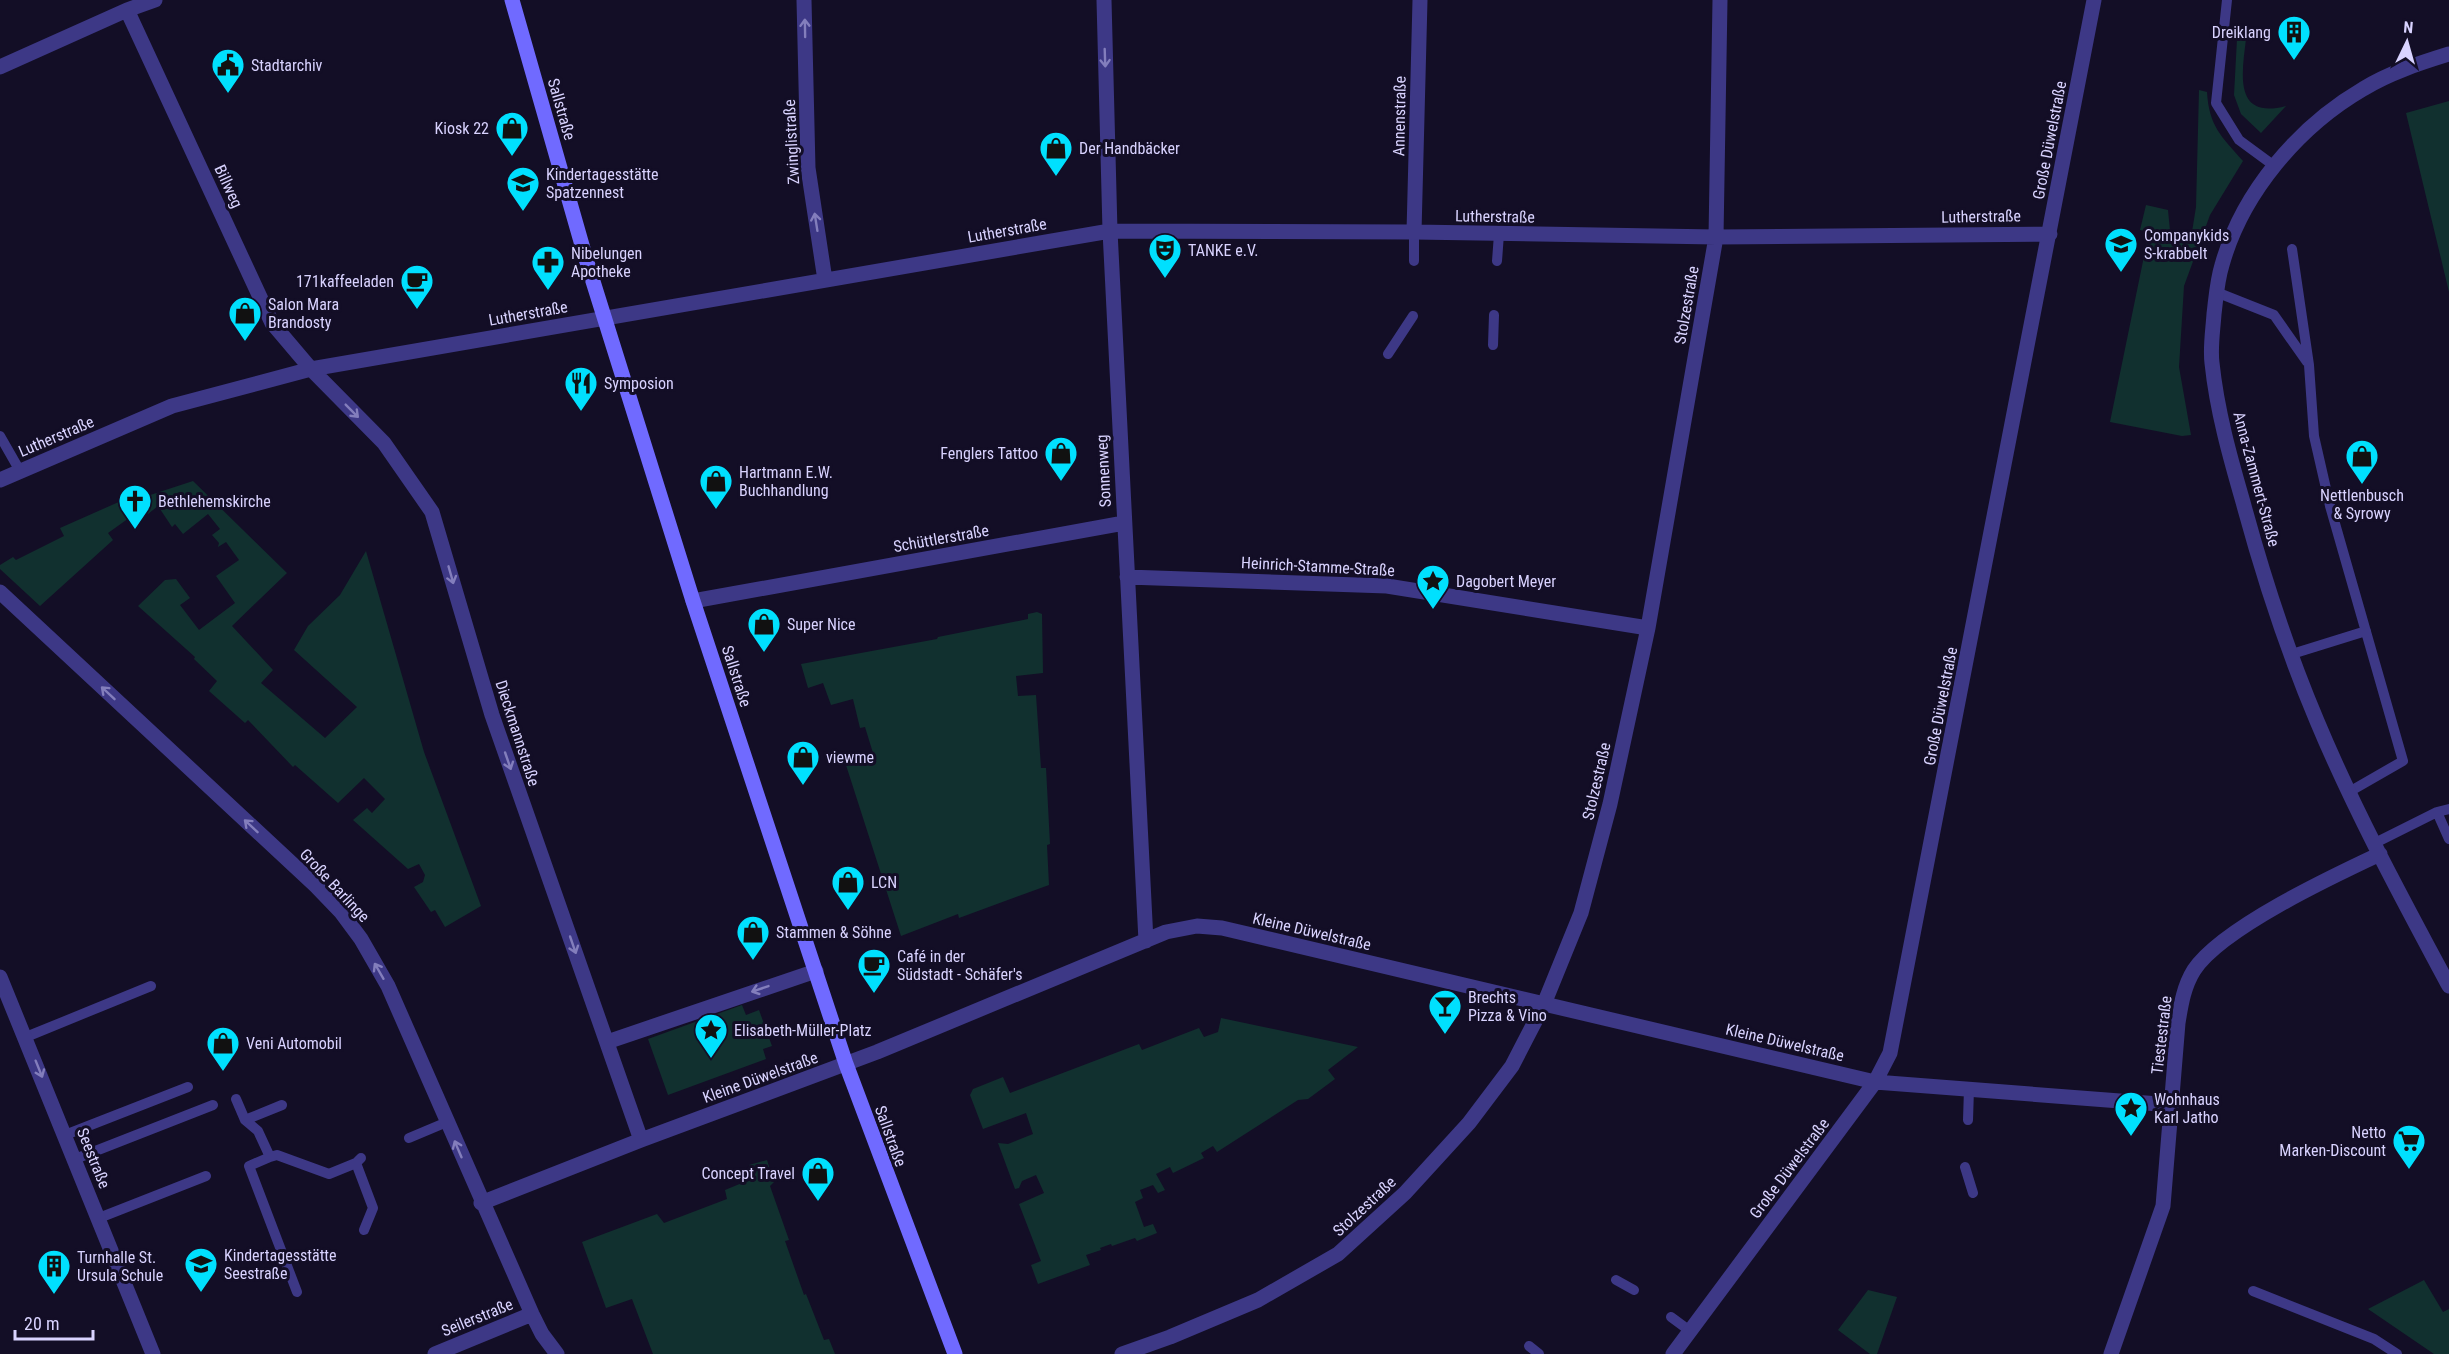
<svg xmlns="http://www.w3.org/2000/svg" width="2449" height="1354" viewBox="0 0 2449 1354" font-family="'Roboto Condensed',sans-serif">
<rect width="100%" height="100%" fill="#130e26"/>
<!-- green -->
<path fill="#11302f" d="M 2237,39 L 2246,39 C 2242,73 2233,120 2286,106 L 2261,133 L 2241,114 L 2234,95 Z
M 2199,90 L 2207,92 C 2209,126 2221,136 2243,161 L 2210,215 L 2184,286 L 2179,367 L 2191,435 L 2182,436 L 2110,422 L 2149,232 L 2140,230 L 2146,205 L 2168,210 L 2171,241 L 2191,238 L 2196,207 Z
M 2449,101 L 2449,292 L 2406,113 Z
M 193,481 L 287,573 L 232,626 L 273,670 L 261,683 L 325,738 L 357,707 L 294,650 L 308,626 L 340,595 L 366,551 L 424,752 L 481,906 L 445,927 L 435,910 L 431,912 L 414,887 L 423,882 L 425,875 L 419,864 L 408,869 L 353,820 L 367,808 L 372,813 L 385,799 L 364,778 L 338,803 L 295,765 L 293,767 L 248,720 L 245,723 L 209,691 L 217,681 L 194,659 L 195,657 L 138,606 L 165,580 L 176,579 L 190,598 L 180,605 L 199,630 L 235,603 L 216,576 L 239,560 L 226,542 L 218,547 L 219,543 L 212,535 L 220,529 L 208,514 L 183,534 L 175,524 L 172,527 L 158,506 L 148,514 L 143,508 L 108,533 L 113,540 L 40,606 L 0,569 L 0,565 L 13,557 L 16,560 L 64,536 L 60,528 L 139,493 L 141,498 Z
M 1037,612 L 1042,614 L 1043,673 L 1016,676 L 1018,696 L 1036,695 L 1041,768 L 1046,768 L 1050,844 L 1047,845 L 1049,885 L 959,918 L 958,914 L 901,936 L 845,762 L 873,753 L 865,727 L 860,728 L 853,699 L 831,705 L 823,683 L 808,688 L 801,664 L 937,639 L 938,637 L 1028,619 L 1028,614 Z
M 742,1005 L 746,1015 L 759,1010 L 772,1046 L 763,1049 L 766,1059 L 668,1095 L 648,1039 Z
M 1221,1018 L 1358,1047 L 1328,1070 L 1335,1079 L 1308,1099 L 1298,1100 L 1217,1152 L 1213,1146 L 1201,1153 L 1204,1158 L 1173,1173 L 1170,1167 L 1156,1174 L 1165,1190 L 1158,1193 L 1153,1185 L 1140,1190 L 1143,1198 L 1135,1202 L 1144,1227 L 1153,1224 L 1157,1233 L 1137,1241 L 1135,1238 L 1112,1246 L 1111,1244 L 1100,1248 L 1101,1250 L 1086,1255 L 1090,1265 L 1038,1284 L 1031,1265 L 1041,1261 L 1019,1204 L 1044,1193 L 1036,1175 L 1022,1181 L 1019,1188 L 1015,1189 L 998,1143 L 1008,1144 L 1033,1134 L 1026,1113 L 983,1129 L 970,1095 L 973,1089 L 1003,1077 L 1010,1093 L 1139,1044 L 1142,1050 L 1199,1028 L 1204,1037 L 1218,1032 Z
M 767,1160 L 774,1182 L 770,1186 L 789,1240 L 785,1241 L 804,1295 L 806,1294 L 824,1340 L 829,1339 L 835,1354 L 653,1354 L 632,1299 L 606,1308 L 582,1242 L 657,1214 L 664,1223 L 727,1199 L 725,1190 L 754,1178 L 749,1165 Z
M 2424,1280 L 2443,1312 L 2449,1309 L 2449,1354 L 2434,1354 L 2368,1309 Z
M 1868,1290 L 1897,1297 L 1877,1354 L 1870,1354 L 1838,1330 Z"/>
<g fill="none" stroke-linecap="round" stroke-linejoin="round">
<!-- lane -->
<path stroke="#3d3886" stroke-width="10" d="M 2227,0 L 2216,103 L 2239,140 L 2273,165
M 1414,232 L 1414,261
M 2292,249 L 2309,365 L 2314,436 L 2330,506 L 2403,761 L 2349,792
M 1497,261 L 1499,234
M 2216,292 L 2274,315 L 2307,362
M 1493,345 L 1494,315
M 1388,354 L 1413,316
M 0,436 L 20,471
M 2292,654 L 2366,631
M 2437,812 L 2449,809
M 2375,843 L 2437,812 L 2449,839
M 26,1037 L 151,986
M 236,1099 L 245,1120
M 282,1105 L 245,1120 L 258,1131 L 270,1157 L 249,1166 L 297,1292
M 1968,1120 L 1969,1089
M 65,1135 L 188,1087
M 409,1138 L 447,1122
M 270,1157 L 277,1155 L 329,1174 L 356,1163
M 361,1158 L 356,1163 L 373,1208 L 364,1230
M 75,1159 L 213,1105
M 1965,1167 L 1973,1193
M 99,1218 L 206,1176
M 1616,1280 L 1634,1290
M 2253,1291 L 2374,1339 L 2397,1354
M 1671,1317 L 1690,1331
M 1529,1346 L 1539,1354"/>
<!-- street -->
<path stroke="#3d3886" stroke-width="15" d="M 804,0 L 808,168 L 825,280
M 1104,0 L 1110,231 L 1146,941
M 127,10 L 272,323 L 311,369 L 384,443 L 432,512 L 492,715 L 641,1140
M 2449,54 C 2420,63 2389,73 2363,89 C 2298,127 2242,193 2222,265 C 2217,281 2216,298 2214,314 C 2213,330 2210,347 2212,363 C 2217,411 2230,457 2243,502 C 2263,576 2287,650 2317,721 C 2355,812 2403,900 2449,986
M 0,67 L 127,10 L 155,0
M 1414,232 L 1420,0
M 0,480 L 172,406 L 311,369 L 1110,231 L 1414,232 L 1716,237 L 2050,234
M 1127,577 L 1387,586 L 1648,628
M 0,592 L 316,886 L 341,912 L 361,939 L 388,986 L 532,1314 L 542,1334 L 557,1354
M 693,601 L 1124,523
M 0,977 L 153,1354
M 607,1042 L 816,971
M 481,1203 L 641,1140 L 877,1052 L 1166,932 L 1197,926 L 1222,928 L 1875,1082 L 2172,1105
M 435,1354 L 532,1314
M 1122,1354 L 1170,1337 L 1258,1300 L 1338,1254 L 1405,1193 L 1469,1123 L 1512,1066 L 1544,1004 L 1581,913 L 1610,804 L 1648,628 L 1716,237 L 1720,0
M 1673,1354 L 1875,1082 L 1890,1053 L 2094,0
M 2111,1354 L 2163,1206 L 2178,1023 C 2181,1004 2184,986 2194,970 C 2222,928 2333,876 2380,854"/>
<!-- secondary -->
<path stroke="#706aff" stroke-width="15" d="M 512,0 L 586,259 L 693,601 L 846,1064 L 955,1354"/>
</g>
<!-- one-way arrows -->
<defs><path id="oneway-shaft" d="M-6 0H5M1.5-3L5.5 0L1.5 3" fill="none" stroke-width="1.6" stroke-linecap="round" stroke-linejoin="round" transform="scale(1.5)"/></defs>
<g stroke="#837ebc">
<use href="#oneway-shaft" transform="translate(805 28) rotate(-91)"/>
<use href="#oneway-shaft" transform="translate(1105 58) rotate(88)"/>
<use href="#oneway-shaft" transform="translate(816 222) rotate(-99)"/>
<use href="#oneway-shaft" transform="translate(352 411) rotate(45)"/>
<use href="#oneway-shaft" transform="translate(451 575) rotate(74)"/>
<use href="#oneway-shaft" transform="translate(108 693) rotate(-137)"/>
<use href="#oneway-shaft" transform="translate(508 761) rotate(71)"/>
<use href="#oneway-shaft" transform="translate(251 826) rotate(-137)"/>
<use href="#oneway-shaft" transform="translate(573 945) rotate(71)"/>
<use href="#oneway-shaft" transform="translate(379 971) rotate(-120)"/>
<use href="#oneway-shaft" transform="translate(760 989) rotate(161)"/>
<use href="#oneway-shaft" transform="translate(39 1069) rotate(68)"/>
<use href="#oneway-shaft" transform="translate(458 1149) rotate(-113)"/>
</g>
<!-- icons -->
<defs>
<symbol id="building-pin" viewBox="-11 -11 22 30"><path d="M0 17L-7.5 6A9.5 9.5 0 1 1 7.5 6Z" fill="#00e0fe" stroke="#130e26"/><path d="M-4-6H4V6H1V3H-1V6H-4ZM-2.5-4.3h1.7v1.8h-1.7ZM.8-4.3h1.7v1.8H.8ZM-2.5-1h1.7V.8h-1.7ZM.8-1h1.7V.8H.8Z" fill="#111"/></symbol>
<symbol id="civic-pin" viewBox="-11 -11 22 30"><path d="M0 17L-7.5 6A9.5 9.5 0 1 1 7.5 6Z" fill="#00e0fe" stroke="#130e26"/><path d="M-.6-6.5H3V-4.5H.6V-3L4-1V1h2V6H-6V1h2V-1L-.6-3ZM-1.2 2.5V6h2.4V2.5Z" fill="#111"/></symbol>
<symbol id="shop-pin" viewBox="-11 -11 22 30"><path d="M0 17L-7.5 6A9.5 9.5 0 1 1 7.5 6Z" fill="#00e0fe" stroke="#130e26"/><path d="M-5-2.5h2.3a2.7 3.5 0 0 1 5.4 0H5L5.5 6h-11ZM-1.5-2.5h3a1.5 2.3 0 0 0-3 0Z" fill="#111"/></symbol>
<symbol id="school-pin" viewBox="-11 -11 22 30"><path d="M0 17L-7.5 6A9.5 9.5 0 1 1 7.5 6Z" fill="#00e0fe" stroke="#130e26"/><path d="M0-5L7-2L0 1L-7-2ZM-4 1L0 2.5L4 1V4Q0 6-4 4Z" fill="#111"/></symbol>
<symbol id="theatre-pin" viewBox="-11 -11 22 30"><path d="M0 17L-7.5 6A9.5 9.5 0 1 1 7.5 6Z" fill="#00e0fe" stroke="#130e26"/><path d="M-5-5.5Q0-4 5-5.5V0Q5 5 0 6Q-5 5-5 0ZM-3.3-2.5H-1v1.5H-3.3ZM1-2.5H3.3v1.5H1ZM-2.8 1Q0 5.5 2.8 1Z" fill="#111"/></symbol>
<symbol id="pharmacy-pin" viewBox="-11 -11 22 30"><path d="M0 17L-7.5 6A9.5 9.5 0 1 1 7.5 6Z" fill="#00e0fe" stroke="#130e26"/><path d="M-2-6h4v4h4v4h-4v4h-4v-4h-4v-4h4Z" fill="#111"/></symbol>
<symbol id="cafe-pin" viewBox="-11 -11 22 30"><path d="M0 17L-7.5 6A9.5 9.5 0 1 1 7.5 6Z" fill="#00e0fe" stroke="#130e26"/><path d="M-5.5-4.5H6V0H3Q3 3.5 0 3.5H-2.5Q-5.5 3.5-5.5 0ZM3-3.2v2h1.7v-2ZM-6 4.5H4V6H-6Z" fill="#111"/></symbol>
<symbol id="restaurant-pin" viewBox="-11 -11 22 30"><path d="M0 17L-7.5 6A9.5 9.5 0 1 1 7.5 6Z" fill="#00e0fe" stroke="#130e26"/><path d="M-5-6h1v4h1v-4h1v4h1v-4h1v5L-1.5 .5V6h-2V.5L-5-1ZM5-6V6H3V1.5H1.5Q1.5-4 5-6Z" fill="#111"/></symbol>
<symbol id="church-pin" viewBox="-11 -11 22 30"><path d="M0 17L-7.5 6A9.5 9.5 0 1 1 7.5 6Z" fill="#00e0fe" stroke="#130e26"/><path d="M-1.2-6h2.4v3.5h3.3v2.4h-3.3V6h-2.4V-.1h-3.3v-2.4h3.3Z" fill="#111"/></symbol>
<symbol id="sight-pin" viewBox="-11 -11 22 30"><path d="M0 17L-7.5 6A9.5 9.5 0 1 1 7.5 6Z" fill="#00e0fe" stroke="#130e26"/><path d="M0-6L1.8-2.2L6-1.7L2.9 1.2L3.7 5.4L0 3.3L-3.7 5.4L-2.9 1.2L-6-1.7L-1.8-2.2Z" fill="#111"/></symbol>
<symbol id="bar-pin" viewBox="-11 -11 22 30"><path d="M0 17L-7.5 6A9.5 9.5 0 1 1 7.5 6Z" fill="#00e0fe" stroke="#130e26"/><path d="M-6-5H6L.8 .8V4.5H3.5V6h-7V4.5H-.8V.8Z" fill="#111"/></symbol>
<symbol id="supermarket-pin" viewBox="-11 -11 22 30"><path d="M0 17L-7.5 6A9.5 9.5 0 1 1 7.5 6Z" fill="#00e0fe" stroke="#130e26"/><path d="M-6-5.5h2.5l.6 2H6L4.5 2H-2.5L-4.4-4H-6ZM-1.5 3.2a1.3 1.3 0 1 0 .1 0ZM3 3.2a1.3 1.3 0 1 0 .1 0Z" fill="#111"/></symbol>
</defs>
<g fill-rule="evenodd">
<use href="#building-pin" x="2275" y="13" width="38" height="52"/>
<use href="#civic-pin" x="209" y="46" width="38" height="52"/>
<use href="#shop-pin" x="493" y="109" width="38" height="52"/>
<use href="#shop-pin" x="1037" y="129" width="38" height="52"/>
<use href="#school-pin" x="504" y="164" width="38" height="52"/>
<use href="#school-pin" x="2102" y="225" width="38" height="52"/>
<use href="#theatre-pin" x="1146" y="231" width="38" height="52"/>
<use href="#pharmacy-pin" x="529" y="243" width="38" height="52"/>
<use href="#cafe-pin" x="398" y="262" width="38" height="52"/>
<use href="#shop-pin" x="226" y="294" width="38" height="52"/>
<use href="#restaurant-pin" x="562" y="364" width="38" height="52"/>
<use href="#shop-pin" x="1042" y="434" width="38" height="52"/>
<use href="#shop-pin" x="2343" y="437" width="38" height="52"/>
<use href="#shop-pin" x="697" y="462" width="38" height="52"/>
<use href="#church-pin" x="116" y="482" width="38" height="52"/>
<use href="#sight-pin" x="1414" y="562" width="38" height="52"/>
<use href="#shop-pin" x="745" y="605" width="38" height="52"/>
<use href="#shop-pin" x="784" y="738" width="38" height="52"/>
<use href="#shop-pin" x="829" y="863" width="38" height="52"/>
<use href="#shop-pin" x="734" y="913" width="38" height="52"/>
<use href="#cafe-pin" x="855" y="946" width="38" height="52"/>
<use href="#bar-pin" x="1426" y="987" width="38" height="52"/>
<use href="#sight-pin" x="692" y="1011" width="38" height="52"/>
<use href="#shop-pin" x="204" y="1024" width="38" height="52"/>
<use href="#sight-pin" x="2112" y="1089" width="38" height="52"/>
<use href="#supermarket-pin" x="2390" y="1122" width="38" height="52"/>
<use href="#shop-pin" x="799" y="1154" width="38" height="52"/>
<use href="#school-pin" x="182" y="1245" width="38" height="52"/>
<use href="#building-pin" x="35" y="1247" width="38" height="52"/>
</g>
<g text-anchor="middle" stroke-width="6" stroke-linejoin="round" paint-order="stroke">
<!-- poi labels -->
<g font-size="16" fill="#d9d3ff" stroke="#130e26" text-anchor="start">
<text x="2271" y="38" text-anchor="end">Dreiklang</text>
<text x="251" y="71">Stadtarchiv</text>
<text x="489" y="134" text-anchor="end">Kiosk 22</text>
<text x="1079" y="154">Der Handbäcker</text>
<text x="546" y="180">Kindertagesstätte<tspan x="546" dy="18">Spatzennest</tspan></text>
<text x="2144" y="241">Companykids<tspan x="2144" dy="18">S-krabbelt</tspan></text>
<text x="1188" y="256">TANKE e.V.</text>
<text x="571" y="259">Nibelungen<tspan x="571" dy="18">Apotheke</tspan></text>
<text x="394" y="287" text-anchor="end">171kaffeeladen</text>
<text x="268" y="310">Salon Mara<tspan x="268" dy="18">Brandosty</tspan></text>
<text x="604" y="389">Symposion</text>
<text x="1038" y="459" text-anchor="end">Fenglers Tattoo</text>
<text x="739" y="478">Hartmann E.W.<tspan x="739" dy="18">Buchhandlung</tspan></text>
<text x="2362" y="501" text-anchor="middle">Nettlenbusch<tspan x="2362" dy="18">&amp; Syrowy</tspan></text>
<text x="158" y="507">Bethlehemskirche</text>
<text x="1456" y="587">Dagobert Meyer</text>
<text x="787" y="630">Super Nice</text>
<text x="826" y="763">viewme</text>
<text x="871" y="888">LCN</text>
<text x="776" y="938">Stammen &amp; Söhne</text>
<text x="897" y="962">Café in der<tspan x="897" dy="18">Südstadt - Schäfer's</tspan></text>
<text x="1468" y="1003">Brechts<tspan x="1468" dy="18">Pizza &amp; Vino</tspan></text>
<text x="734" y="1036">Elisabeth-Müller-Platz</text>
<text x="246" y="1049">Veni Automobil</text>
<text x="2154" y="1105">Wohnhaus<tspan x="2154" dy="18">Karl Jatho</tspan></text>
<text x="2386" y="1138" text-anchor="end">Netto<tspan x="2386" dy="18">Marken-Discount</tspan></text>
<text x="795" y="1179" text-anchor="end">Concept Travel</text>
<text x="224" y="1261">Kindertagesstätte<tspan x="224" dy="18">Seestraße</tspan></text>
<text x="77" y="1263">Turnhalle St.<tspan x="77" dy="18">Ursula Schule</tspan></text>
</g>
<!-- street labels -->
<g font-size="16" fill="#d9d3ff" stroke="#130e26">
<text transform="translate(562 109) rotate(74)" y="6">Sallstraße</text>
<text transform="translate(1399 116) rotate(-89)" y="6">Annenstraße</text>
<text transform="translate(2049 140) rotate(-79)" y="6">Große Düwelstraße</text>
<text transform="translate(791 142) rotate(-93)" y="6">Zwinglistraße</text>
<text transform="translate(229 186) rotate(65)" y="6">Billweg</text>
<text transform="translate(1495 216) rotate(1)" y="6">Lutherstraße</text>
<text transform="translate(1981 216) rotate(-1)" y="6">Lutherstraße</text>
<text transform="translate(1007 230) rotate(-10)" y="6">Lutherstraße</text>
<text transform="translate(1686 305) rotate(-80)" y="6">Stolzestraße</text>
<text transform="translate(528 313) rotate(-10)" y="6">Lutherstraße</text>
<text transform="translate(56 436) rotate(-23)" y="6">Lutherstraße</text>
<text transform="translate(1103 471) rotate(-93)" y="6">Sonnenweg</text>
<text transform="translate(2257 479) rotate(75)" y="6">Anna-Zammert-Straße</text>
<text transform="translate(941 538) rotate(-10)" y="6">Schüttlerstraße</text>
<text transform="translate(1318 566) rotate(3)" y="6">Heinrich-Stamme-Straße</text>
<text transform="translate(737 676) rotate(72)" y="6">Sallstraße</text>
<text transform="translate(1940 706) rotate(-79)" y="6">Große Düwelstraße</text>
<text transform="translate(518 733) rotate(72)" y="6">Dieckmannstraße</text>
<text transform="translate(1596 781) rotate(-77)" y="6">Stolzestraße</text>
<text transform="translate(335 885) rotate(47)" y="6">Große Barlinge</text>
<text transform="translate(1312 931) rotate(13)" y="6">Kleine Düwelstraße</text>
<text transform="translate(2161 1035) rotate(-83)" y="6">Tiestestraße</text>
<text transform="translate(1785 1042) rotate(13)" y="6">Kleine Düwelstraße</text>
<text transform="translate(760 1077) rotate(-20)" y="6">Kleine Düwelstraße</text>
<text transform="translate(891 1136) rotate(70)" y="6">Sallstraße</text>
<text transform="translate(94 1158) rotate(68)" y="6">Seestraße</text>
<text transform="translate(1789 1168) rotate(-53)" y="6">Große Düwelstraße</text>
<text transform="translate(1364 1206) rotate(-43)" y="6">Stolzestraße</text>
<text transform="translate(477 1317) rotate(-22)" y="6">Seilerstraße</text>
</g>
</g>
<!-- north arrow -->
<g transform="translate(2407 42) rotate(5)" stroke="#130e26" stroke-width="4.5" paint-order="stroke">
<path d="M0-4.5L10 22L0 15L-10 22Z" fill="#d9d3ff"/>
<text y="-9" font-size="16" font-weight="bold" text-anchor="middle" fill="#d9d3ff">N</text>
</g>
<!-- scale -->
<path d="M15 1330v9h78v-9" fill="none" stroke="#d9d3ff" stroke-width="3"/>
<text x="24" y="1330" font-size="18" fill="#d9d3ff" stroke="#130e26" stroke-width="4.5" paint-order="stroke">20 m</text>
</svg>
